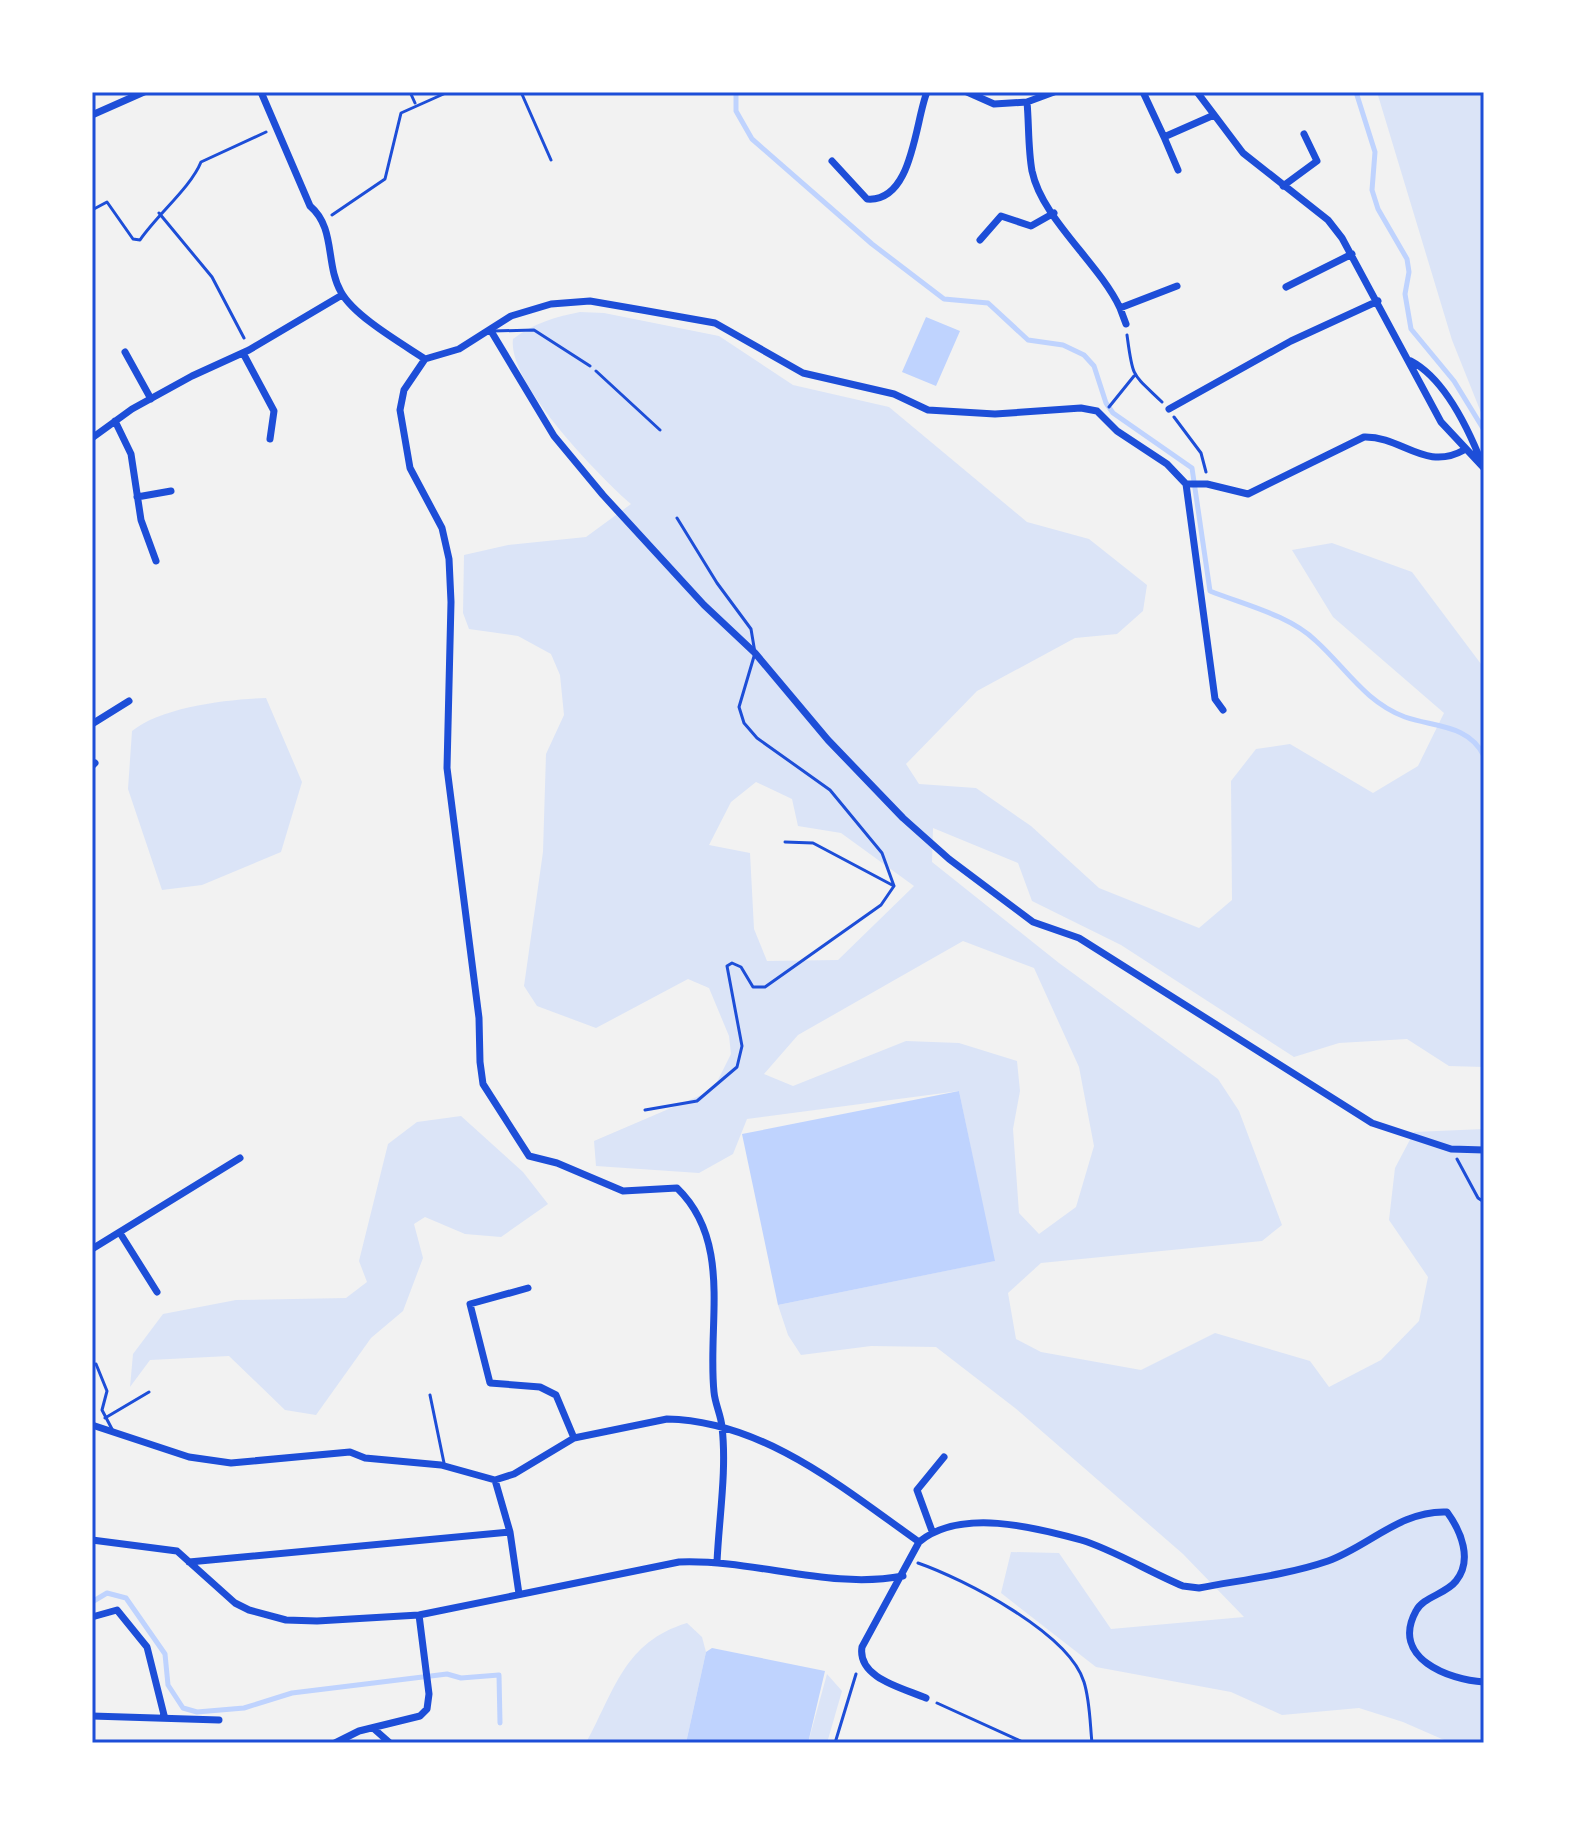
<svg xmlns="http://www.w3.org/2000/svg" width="1576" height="1835" viewBox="0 0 1576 1835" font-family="'PT Sans',sans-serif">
<rect width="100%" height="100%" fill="#f2f2f2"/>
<!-- green -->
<path fill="#dbe4f7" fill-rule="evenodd" d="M 1377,92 L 1484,92 L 1484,420 L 1452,340 Z
M 580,312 L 604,313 L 719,336 L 793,385 L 889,407 L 1027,522 L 1089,539 L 1147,585 L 1143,611 L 1117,634 L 1075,638 L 977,691 L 906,764 L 919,784 L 976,788 L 1031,826 L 1099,888 L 1199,928 L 1232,900 L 1231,781 L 1256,749 L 1290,744 L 1373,793 L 1418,766 L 1444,713 L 1333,617 L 1292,550 L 1332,543 L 1412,572 L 1484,668 L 1484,1067 L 1449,1066 L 1407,1039 L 1339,1043 L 1294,1057 L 1121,945 L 1032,901 L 1018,863 L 933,828 L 932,862 L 1059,963 L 1218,1079 L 1239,1111 L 1282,1225 L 1262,1241 L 1041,1263 L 1008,1293 L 1016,1339 L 1041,1352 L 1141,1370 L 1215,1333 L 1310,1361 L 1329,1387 L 1381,1360 L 1419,1321 L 1428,1277 L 1389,1220 L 1395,1168 L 1414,1132 L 1484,1129 L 1484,1743 L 1451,1743 L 1403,1722 L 1359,1708 L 1282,1715 L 1231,1692 L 1096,1667 L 1001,1593 L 1011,1552 L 1059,1553 L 1111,1629 L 1244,1617 L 1183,1554 L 1015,1408 L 936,1347 L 871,1346 L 801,1355 L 788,1335 L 778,1305 L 994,1261 L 959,1091 L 747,1119 L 733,1154 L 699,1173 L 596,1166 L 594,1141 L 713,1090 L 731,1054 L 729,1036 L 709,988 L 688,979 L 596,1028 L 537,1006 L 524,986 L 543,852 L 546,754 L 564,715 L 560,675 L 551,654 L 518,636 L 469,629 L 463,613 L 464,555 L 508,545 L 586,537 L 631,504 C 599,476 507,382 513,339 C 534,323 555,317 580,312 ZM 756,782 L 792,799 L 798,826 L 841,833 L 914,886 L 838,960 L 767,961 L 754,929 L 750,853 L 709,845 L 731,802 ZM 963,941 L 1034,968 L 1079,1067 L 1094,1146 L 1076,1207 L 1039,1234 L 1019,1213 L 1013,1129 L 1020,1091 L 1017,1061 L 959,1043 L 906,1041 L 793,1086 L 764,1074 L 798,1035 Z
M 266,698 L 302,782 L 281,852 L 202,885 L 162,890 L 128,789 L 132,731 C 161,707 228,699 266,698 Z
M 461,1116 L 523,1172 L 548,1204 L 501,1237 L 465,1234 L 425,1217 L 414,1224 L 423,1258 L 403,1311 L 371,1338 L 316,1415 L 285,1410 L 229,1356 L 150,1360 L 130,1387 L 133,1354 L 163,1314 L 236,1300 L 346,1298 L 367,1282 L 359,1261 L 388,1144 L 417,1122 Z
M 687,1623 L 702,1637 L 706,1652 L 686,1743 L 586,1743 C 615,1690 624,1642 687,1623 Z
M 827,1674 L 842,1691 L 827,1743 L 808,1743 Z"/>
<!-- water -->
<path fill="#bfd3fe" d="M 926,317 L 960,331 L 936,386 L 902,372 Z
M 959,1091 L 995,1261 L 778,1305 L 742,1134 Z
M 712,1648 L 825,1671 L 808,1743 L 686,1743 L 706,1652 Z"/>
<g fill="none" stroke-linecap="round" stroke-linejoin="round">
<!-- stream -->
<path stroke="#bfd3fe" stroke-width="5" d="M 736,92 L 736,111 L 752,139 L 872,244 L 944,299 L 988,303 L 1028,340 L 1063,345 L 1084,355 L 1094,366 L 1106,403 L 1113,413 L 1192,468 L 1210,591 C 1245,605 1289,615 1316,641 C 1345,667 1365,702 1405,717 C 1433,727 1469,724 1484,756
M 1356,92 L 1375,152 L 1372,190 L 1378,209 L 1407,259 L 1409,272 L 1405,294 L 1411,329 L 1454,381 L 1484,430
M 92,1602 L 107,1593 L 126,1598 L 165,1654 L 168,1685 L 183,1708 L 197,1712 L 244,1708 L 292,1693 L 447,1674 L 461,1678 L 499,1675 L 500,1723"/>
<!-- path -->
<path stroke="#1d4ed8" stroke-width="3" d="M 410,92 L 415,103
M 92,210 L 107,202 L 133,239 L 140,240 C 157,215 191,187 201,162 L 266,132
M 159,213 L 212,277 L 244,338
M 332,215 L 385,179 L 401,113 L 448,92
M 1127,335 C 1133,379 1131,372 1162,402
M 596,371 L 660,430
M 1109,407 L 1134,376
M 1174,417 L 1201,453 L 1206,472
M 1457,1159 L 1478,1198 L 1484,1202
M 918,1563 C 964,1579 1069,1633 1084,1682 C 1090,1701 1090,1724 1092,1743
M 937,1703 L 1025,1743
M 835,1743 L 856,1674"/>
<!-- service -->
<path stroke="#1d4ed8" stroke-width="3" d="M 521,92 L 551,160
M 493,331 L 534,330 L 590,366
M 785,842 L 813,843 L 894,886
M 645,1110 L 697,1101 L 737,1067 L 742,1046 L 727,966 L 732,963 L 741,967 L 753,987 L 765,987 L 881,905 L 894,886 L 882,853 L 830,790 L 757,738 L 744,723 L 739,707 L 755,653 L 751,629 L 717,583 L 677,518
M 96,1364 L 107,1391 L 102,1410 L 113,1431
M 430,1395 L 444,1463
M 105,1418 L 149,1392"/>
<!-- minor -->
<path stroke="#1d4ed8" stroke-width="7" d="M 261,92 L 310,206 C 336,228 325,264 341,292 C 354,316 401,343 425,359
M 967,92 L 994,104 L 1027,102
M 1054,92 L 1027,102 C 1029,124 1028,149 1032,171 C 1042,219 1099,263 1120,308 L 1177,286
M 1143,92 L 1164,137 L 1214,115
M 1197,92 L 1243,153 L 1328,220 L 1342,238 L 1441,422 L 1484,468
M 92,115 L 144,92
M 1164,137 L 1178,170
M 832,161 L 867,199 C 913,203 915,121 927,92
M 1283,186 L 1317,161 L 1304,134
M 980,240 L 1001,216 L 1031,226 L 1054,213
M 1286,287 L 1352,254
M 1120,308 L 1126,324
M 491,331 L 554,436 L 603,495 L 704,605 L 755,653 L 828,740 L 903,818 L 949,859 L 1033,922 L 1079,938 L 1372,1123 L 1451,1149 L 1484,1150
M 125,352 L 151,399
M 243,353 L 274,411 L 270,439
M 1411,361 C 1445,379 1469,430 1483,466
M 1169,409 L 1291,341 L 1378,301
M 115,421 L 131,454 L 141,520 L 156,561
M 92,438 L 132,409 L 192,376 L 249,350 L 342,295
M 1186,484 L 1207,484 L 1248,494 L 1364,437 C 1402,436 1425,472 1464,450
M 137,497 L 171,491
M 92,724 L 129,701
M 92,766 L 95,763
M 120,1233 L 157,1292
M 92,1249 L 240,1158
M 528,1288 L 470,1304 L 490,1383 L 540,1387 L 556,1395 L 574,1438
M 92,1425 L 189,1457 L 231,1463 L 350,1452 L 365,1458 L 441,1465 L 495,1480 L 514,1474 L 574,1438 L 667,1419 C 764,1421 844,1489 919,1542
M 495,1480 L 510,1532
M 932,1531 L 917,1490 L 944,1457
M 92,1540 L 177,1551 L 235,1603 L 249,1610 L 286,1620 L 317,1621 L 419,1615 L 679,1562 C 755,1559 829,1590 903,1576
M 189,1562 L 510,1532 L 519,1594
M 717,1562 C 719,1518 727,1470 722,1427 C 721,1415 715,1404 714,1392 C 707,1324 733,1242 677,1188 L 623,1191 L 557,1163 L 529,1156 L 483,1084 L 480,1062 L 479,1018 L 447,768 L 451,602 L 449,559 L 442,528 L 410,468 L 400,410 L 404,390 L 425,359 L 459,349 L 511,316 L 551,304 L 590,301 L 642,310 L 715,323 L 803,373 L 894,394 L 928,410 L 995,414 L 1081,408 L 1097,411 L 1117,431 L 1167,464 L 1186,484 L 1215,699 L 1223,710
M 92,1617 L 117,1610 L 147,1647 L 164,1715
M 926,1698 C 903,1688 857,1678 862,1647 L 919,1542 C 960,1508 1034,1527 1081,1540 C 1112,1549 1151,1573 1183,1586 L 1199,1588 C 1241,1580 1287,1575 1328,1561 C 1369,1546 1401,1510 1447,1512 C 1461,1531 1473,1560 1456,1581 C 1446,1594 1423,1597 1416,1611 C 1390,1658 1449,1680 1484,1682
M 92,1716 L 219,1720
M 373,1728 L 390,1743
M 335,1743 L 359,1731 L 420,1716 L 427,1709 L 429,1694 L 419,1615"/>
</g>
<!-- border -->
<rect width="1576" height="1835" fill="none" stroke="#ffffff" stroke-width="188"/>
<rect x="94" y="94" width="1388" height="1647" fill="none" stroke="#1d4ed8" stroke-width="3"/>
</svg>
